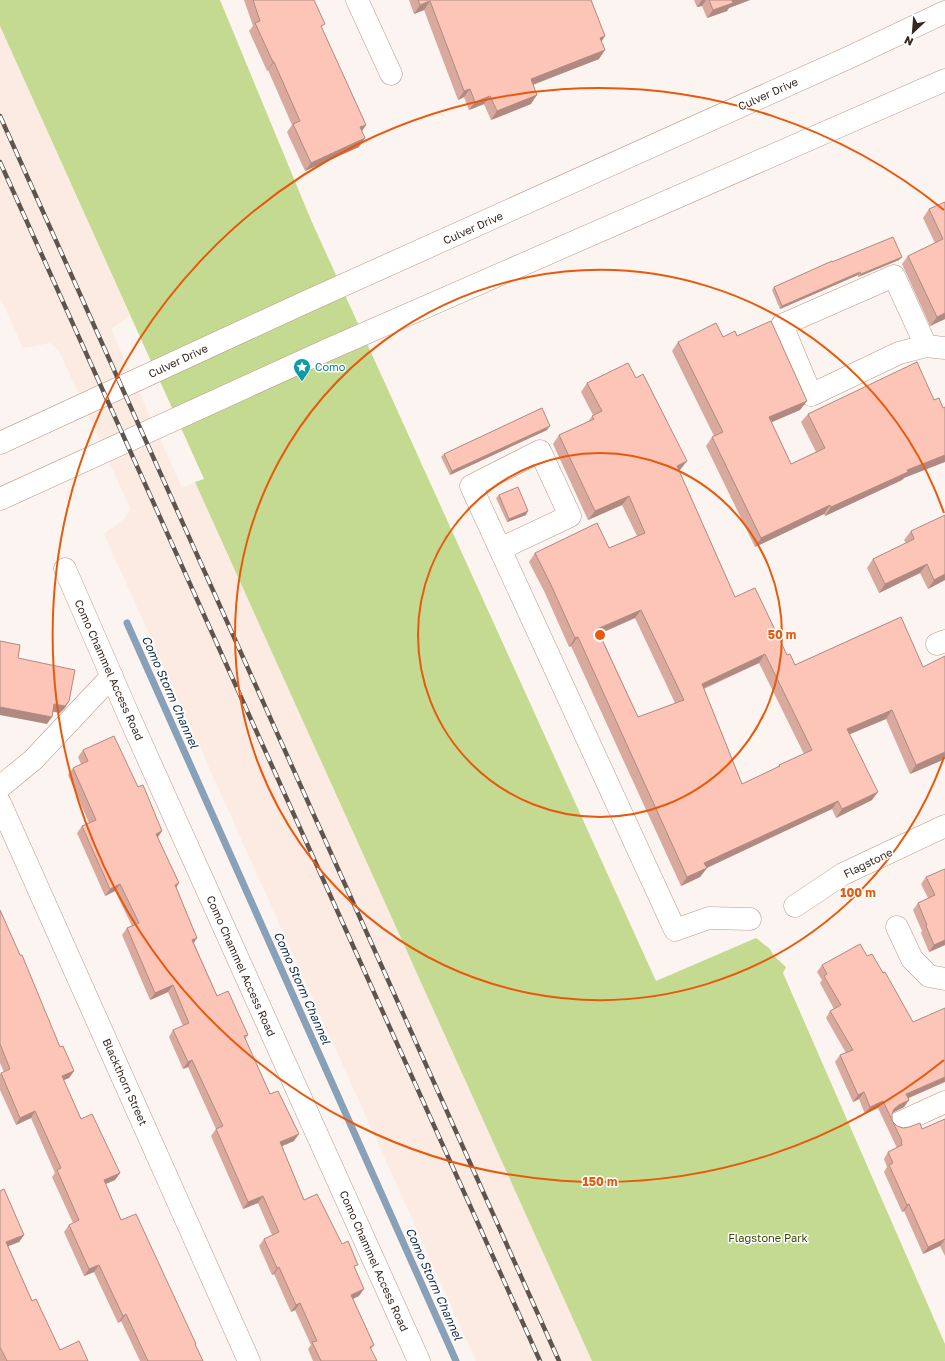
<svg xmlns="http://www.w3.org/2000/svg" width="945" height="1361" viewBox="0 0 945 1361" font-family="'Golos Text',sans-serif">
<rect width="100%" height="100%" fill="#fbf4f0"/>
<!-- built -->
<path fill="#fcebe2" d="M 0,26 L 130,316 L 111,329 L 182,488 L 195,482 L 592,1361 L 476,1361 L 104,534 L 124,519 L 131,510 L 60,353 L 56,348 L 50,343 L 23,348 L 0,297 Z"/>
<!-- green -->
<path fill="#c4da90" d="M 0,0 L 220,0 L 311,220 L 656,981 L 756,938 L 770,949 L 774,956 L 786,967 L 783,973 L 945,1344 L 945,1361 L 592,1361 L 195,482 L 204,479 L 0,26 Z"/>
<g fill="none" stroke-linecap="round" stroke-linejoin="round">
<!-- stream -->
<path stroke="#88a0b8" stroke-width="7" d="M 127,623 L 456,1361"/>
<defs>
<path id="minor" d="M 357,0 L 391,74
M 926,346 L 894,276 L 782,325 L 811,395 L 899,353 L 926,346 L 945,348
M 500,549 L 570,516 L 540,451 L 471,486 L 500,549 L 675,930 L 709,918 L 750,919
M 65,569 L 128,714 L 419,1361
M 937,644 L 945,641
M 0,787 L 33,760 L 112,676
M 0,803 L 249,1361
M 795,906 L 843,874 L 945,826
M 897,927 L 912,959 L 929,976 L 945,979
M 899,1123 L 945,1102"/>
<path id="major" d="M 0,443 L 308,301 L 850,57 L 945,12
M 0,499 L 327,350 L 945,80"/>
</defs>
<!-- minor casing -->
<use href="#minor" stroke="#ba9b8a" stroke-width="23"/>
<!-- major casing -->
<use href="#major" stroke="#ba9b8a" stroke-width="23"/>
<!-- minor -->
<use href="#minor" stroke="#fff" stroke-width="22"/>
<!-- major -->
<use href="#major" stroke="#fff" stroke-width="22"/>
<defs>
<path id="rail" d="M 0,116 L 559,1361
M 0,162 L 540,1361"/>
</defs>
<!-- rail casing -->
<use href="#rail" stroke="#5f544e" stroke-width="4.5"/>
<!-- rail -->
<use href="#rail" stroke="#fff" stroke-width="3" stroke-dasharray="9" stroke-linecap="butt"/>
</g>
<!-- wall -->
<path fill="#d9a99e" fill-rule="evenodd" d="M 244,0 L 314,0 L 322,29 L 366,125 L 362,131 L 359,147 L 305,171 L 287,132 L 292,125 L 268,70 L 267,71 L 249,31 L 253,26 Z
M 409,0 L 591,0 L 605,36 L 601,42 L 599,59 L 533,85 L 531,104 L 491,120 L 484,104 L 469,110 L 464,97 L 458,100 L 424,10 L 414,14 Z
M 694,0 L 750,0 L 729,8 L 727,11 L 707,18 L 702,6 L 697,7 Z
M 945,202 L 945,319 L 930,326 L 902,264 L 908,256 L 935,243 L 923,218 L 929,209 Z
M 899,260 L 858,277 L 858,275 L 780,309 L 772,290 L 774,287 L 832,262 Z
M 737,336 L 800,410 L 771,422 L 791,464 L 816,452 L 801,422 L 808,414 L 904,478 L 902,480 L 825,516 L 824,514 L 755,547 L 706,446 L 712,437 L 714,436 L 672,351 L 678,342 Z
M 587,383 L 680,470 L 679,471 L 735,597 L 787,655 L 795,665 L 901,617 L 945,759 L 910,774 L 886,719 L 849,734 L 872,800 L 836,818 L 832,809 L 707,868 L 700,877 L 681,886 L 571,646 L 569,647 L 545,593 L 529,562 L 535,553 L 609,548 L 637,536 L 622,505 L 588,520 L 553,444 L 559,435 L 588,422 L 593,415 L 581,392 ZM 635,618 L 675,703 L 638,717 L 600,634 ZM 759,663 L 804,754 L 779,765 L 777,768 L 742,784 L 704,689 Z
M 547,430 L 450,475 L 441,457 L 444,454 Z
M 499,495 L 526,515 L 507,522 L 496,498 Z
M 911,531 L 945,580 L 928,589 L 920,573 L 879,593 L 867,568 L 873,559 L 906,543 L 904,540 Z
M 83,750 L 138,787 L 162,831 L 158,837 L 176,887 L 197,938 L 194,943 L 217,996 L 248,1035 L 245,1039 L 270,1094 L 294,1141 L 282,1146 L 304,1200 L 342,1244 L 355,1269 L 359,1296 L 353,1299 L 374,1345 L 371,1349 L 377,1361 L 313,1361 L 308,1349 L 311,1345 L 295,1310 L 291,1312 L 274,1274 L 272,1275 L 259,1246 L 264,1239 L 272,1235 L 258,1203 L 243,1209 L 211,1136 L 216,1129 L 188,1067 L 183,1069 L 169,1037 L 173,1030 L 183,1026 L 168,992 L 150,1000 L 122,935 L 127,928 L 132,926 L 115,891 L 105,896 L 77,833 L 82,826 L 89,823 L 68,775 L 73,768 L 81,764 L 78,757 Z
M 945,869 L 945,945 L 929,952 L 921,933 L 922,931 L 913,910 L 918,903 L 928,898 L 921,884 L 926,877 Z
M 0,910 L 60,1047 L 74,1071 L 69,1078 L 63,1080 L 81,1119 L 120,1173 L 115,1180 L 105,1184 L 121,1220 L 195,1345 L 203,1361 L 140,1361 L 121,1321 L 118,1323 L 94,1272 L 84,1276 L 64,1232 L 69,1225 L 73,1223 L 52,1177 L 55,1173 L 31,1118 L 16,1125 L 0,1090 L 0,1074 L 4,1072 L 0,1063 Z
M 822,965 L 909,1100 L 904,1107 L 892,1113 L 892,1121 L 897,1126 L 903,1128 L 922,1129 L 945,1119 L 945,1256 L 940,1246 L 923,1254 L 904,1211 L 902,1212 L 884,1172 L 887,1167 L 884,1159 L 888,1152 L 897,1148 L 878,1108 L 865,1114 L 859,1099 L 853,1102 L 835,1062 L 840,1055 L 846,1053 L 826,1018 L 830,1011 L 834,1009 L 820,983 L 822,980 L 817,972 Z
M 0,1191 L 24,1235 L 19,1242 L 8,1246 L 32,1301 L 60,1350 L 88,1361 L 0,1361 Z"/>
<!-- shaded-wall -->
<path fill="#b08a81" d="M 702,0 L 706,0 L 702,6 L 697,7 Z
M 732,0 L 750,0 L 729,8 L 727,11 L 707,18 L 713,10 Z
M 430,1 L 424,10 L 414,14 L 420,5 Z
M 605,36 L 599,45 L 600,38 Z
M 605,50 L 599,59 L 524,88 L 531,79 Z
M 273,62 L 274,62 L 268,70 L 267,71 Z
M 470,89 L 464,97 L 458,100 L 464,91 Z
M 537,95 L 531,104 L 491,120 L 497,111 Z
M 490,96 L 484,104 L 469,110 L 475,102 Z
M 366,125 L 360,134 L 360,127 Z
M 365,138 L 359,147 L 305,171 L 311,163 Z
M 902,257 L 899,260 L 858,277 L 861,274 Z
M 860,272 L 858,275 L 780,309 L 782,306 Z
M 945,313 L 945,319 L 930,326 L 937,317 Z
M 807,401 L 800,410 L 763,426 L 769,417 Z
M 550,426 L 547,430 L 450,475 L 452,471 Z
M 945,455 L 945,462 L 904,478 L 902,480 L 825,516 L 831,507 L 907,470 Z
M 687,461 L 680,470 L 670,475 L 677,466 Z
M 629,496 L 622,505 L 588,520 L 595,511 Z
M 830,505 L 824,514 L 755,547 L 761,538 Z
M 528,511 L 526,515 L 507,522 L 509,519 Z
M 927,564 L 920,573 L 879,593 L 885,584 Z
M 945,574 L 945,580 L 928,589 L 934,580 Z
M 641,610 L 635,618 L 591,637 L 597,629 Z
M 578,637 L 571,646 L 569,647 L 575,638 Z
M 765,654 L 759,663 L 695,692 L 702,684 Z
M 69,701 L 65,708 L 60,713 L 49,711 L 54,704 Z
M 0,707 L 52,717 L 47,724 L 0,715 Z
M 892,710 L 886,719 L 841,738 L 847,729 Z
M 945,752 L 945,759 L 910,774 L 916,765 Z
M 878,792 L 872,800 L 836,818 L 842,809 Z
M 838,801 L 832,809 L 702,870 L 707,868 L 700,877 L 681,886 L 687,877 L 704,863 Z
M 162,831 L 157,838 L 156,834 Z
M 179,883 L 175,890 L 175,885 Z
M 120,884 L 115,891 L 105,896 L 110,889 Z
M 197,938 L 192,945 L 192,940 Z
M 945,940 L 945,945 L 929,952 L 934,945 Z
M 173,985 L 168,992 L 150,1000 L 155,993 Z
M 192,1060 L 188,1067 L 183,1069 L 188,1062 Z
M 74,1071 L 69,1078 L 57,1083 L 62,1076 Z
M 945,1077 L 945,1082 L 902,1101 L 906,1094 Z
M 864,1092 L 859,1099 L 853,1102 L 858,1095 Z
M 909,1100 L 904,1107 L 894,1112 L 889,1116 L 894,1109 L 899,1105 Z
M 883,1101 L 878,1108 L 865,1114 L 870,1107 Z
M 35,1111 L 31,1118 L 16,1125 L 20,1118 Z
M 299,1134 L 294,1141 L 275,1149 L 280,1142 Z
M 120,1173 L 115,1180 L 99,1187 L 104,1180 Z
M 263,1196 L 258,1203 L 243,1209 L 248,1202 Z
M 909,1204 L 904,1211 L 902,1212 L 907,1205 Z
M 24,1235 L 19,1242 L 1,1249 L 6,1242 Z
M 945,1239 L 940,1246 L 923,1254 L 928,1247 Z
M 99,1265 L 94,1272 L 84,1276 L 89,1269 Z
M 279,1267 L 274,1274 L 272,1275 L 277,1268 Z
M 364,1289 L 359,1296 L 346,1302 L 351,1295 Z
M 300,1303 L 295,1310 L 291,1312 L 296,1305 Z
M 126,1314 L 121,1321 L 118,1323 L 123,1316 Z"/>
<!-- building -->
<path fill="#fcc5b8" stroke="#b08a81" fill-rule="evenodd" d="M 253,0 L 314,0 L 325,24 L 321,26 L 366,125 L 360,127 L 365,138 L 311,163 L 293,124 L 300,121 L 274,62 L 273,62 L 255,23 L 260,21 Z
M 418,0 L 591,0 L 605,36 L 600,38 L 605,50 L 531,79 L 537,95 L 497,111 L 490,96 L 475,102 L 470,89 L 464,91 L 430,1 L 420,5 Z
M 709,0 L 733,0 L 732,0 L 733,3 L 713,10 Z
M 945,202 L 945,313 L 937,317 L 908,256 L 943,239 L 929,209 Z
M 893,237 L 902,257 L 861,274 L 860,272 L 782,306 L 774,287 L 832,261 L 832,262 Z
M 771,321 L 807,401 L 769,417 L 791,464 L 825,448 L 808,414 L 917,362 L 934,400 L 939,398 L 943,408 L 945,407 L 945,455 L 907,470 L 908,472 L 831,507 L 830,505 L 761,538 L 712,437 L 723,432 L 678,342 L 716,323 L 723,337 L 735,331 L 737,336 Z
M 628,363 L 636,378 L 643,374 L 687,461 L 677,466 L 735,597 L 755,588 L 787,655 L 790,654 L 795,665 L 901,617 L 923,667 L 945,656 L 945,752 L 916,765 L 892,710 L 847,729 L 878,792 L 842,809 L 838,801 L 704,863 L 707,868 L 687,877 L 578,637 L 575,638 L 551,585 L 535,553 L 597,523 L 609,548 L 645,533 L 629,496 L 595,511 L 559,435 L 594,419 L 592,416 L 602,411 L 587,383 ZM 641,610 L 684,700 L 638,717 L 597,629 ZM 765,654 L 812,750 L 779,765 L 780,766 L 742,784 L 702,684 Z
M 542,408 L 550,426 L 452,471 L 444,454 Z
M 518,487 L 528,511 L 509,519 L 499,495 Z
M 945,515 L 945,574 L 934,580 L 927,564 L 885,584 L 873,559 L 914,539 L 911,531 Z
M 0,641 L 20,645 L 18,658 L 75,670 L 69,701 L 65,706 L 54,704 L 52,717 L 0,707 Z
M 114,736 L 138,787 L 143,785 L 162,831 L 156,834 L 179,883 L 175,885 L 197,938 L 192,940 L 217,996 L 228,991 L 248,1035 L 244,1036 L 270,1094 L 278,1091 L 299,1134 L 280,1142 L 304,1200 L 317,1194 L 342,1244 L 348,1241 L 358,1265 L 354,1266 L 364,1289 L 351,1295 L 374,1345 L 370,1347 L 377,1361 L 321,1361 L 312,1342 L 317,1341 L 300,1303 L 296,1305 L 279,1267 L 277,1268 L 264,1239 L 279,1232 L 263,1196 L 248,1202 L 216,1129 L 223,1126 L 192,1060 L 188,1062 L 173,1030 L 189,1023 L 173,985 L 155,993 L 127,928 L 139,923 L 120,884 L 110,889 L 82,826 L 96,820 L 73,768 L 88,761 L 83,750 Z
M 945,869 L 945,940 L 934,945 L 926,926 L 927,925 L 918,903 L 935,895 L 926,877 Z
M 0,910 L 20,955 L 22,955 L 60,1047 L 63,1046 L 74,1071 L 62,1076 L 81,1119 L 92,1114 L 120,1173 L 104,1180 L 121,1220 L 136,1214 L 196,1344 L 195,1344 L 203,1361 L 148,1361 L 126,1314 L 123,1316 L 99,1265 L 89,1269 L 69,1225 L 79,1220 L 57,1170 L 61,1168 L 35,1111 L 20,1118 L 1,1073 L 10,1069 L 0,1044 Z
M 860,944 L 867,956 L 872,954 L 883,973 L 885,972 L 913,1022 L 945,1008 L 945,1077 L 906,1094 L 909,1100 L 899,1105 L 894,1109 L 892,1114 L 892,1121 L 897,1126 L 903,1128 L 909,1127 L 920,1123 L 922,1129 L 945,1119 L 945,1239 L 928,1247 L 909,1204 L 907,1205 L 889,1165 L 893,1163 L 888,1152 L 902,1145 L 901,1142 L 902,1141 L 892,1120 L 883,1101 L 870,1107 L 864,1092 L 858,1095 L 840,1055 L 853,1050 L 830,1011 L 841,1005 L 824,976 L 827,974 L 822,965 Z
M 4,1189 L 24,1235 L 6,1242 L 32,1301 L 36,1299 L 60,1350 L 79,1341 L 88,1361 L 7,1361 L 0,1347 L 0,1191 Z"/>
<!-- distance rings -->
<g fill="none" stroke="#e8590c" stroke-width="2">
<circle cx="600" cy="635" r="182"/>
<path d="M944 757A365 365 0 1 1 944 513"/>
<path d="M944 1060A547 547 0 1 1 944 210"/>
</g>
<!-- icons -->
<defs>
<symbol id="sight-pin" viewBox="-11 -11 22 30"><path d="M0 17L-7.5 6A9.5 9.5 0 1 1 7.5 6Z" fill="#0f9aa8" stroke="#fff"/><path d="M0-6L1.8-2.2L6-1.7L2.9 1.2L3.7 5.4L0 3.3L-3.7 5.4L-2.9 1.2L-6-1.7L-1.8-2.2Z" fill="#fff"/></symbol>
</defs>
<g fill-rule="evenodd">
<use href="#sight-pin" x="292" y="357" width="20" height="27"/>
</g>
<g text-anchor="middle" stroke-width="3" stroke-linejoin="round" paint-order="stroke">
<!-- street labels -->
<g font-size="11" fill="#352922" stroke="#fff">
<text transform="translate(768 94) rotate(-24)" y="4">Culver Drive</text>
<text transform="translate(473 228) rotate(-24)" y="4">Culver Drive</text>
<text transform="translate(178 361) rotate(-25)" y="4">Culver Drive</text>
<text transform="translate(109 670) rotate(66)" y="4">Como Chammel Access Road</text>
<text transform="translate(868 863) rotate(-26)" y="4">Flagstone</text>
<text transform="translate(241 966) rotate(66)" y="4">Como Chammel Access Road</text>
<text transform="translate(125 1082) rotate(66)" y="4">Blackthorn Street</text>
<text transform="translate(374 1261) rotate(66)" y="4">Como Chammel Access Road</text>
</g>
<!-- culture labels -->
<g font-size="11" fill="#0d838f" stroke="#fff" text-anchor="start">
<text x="315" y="371">Como</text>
</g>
<!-- park labels -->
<g font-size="11" fill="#394608" stroke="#fff">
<text x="768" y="1242">Flagstone Park</text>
</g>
<!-- water labels -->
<g font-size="12" font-style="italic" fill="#143049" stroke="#fff">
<text transform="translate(170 692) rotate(66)" y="4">Como Storm Channel</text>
<text transform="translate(302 988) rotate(66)" y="4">Como Storm Channel</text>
<text transform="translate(434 1284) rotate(66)" y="4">Como Storm Channel</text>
</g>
</g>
<circle cx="600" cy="635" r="6" fill="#e8590c" stroke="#fff" stroke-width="2"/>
<g font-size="12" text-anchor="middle" font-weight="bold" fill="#e8590c" stroke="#fff" stroke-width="3" stroke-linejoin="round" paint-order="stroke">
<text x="782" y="639">50 m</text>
<text x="858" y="897">100 m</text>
<text x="600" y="1186">150 m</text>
</g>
<!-- north arrow -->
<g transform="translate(913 32) rotate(206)" stroke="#ffffff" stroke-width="3" paint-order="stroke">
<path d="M0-3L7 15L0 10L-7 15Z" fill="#352922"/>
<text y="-6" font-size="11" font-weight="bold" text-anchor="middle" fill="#352922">N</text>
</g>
</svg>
